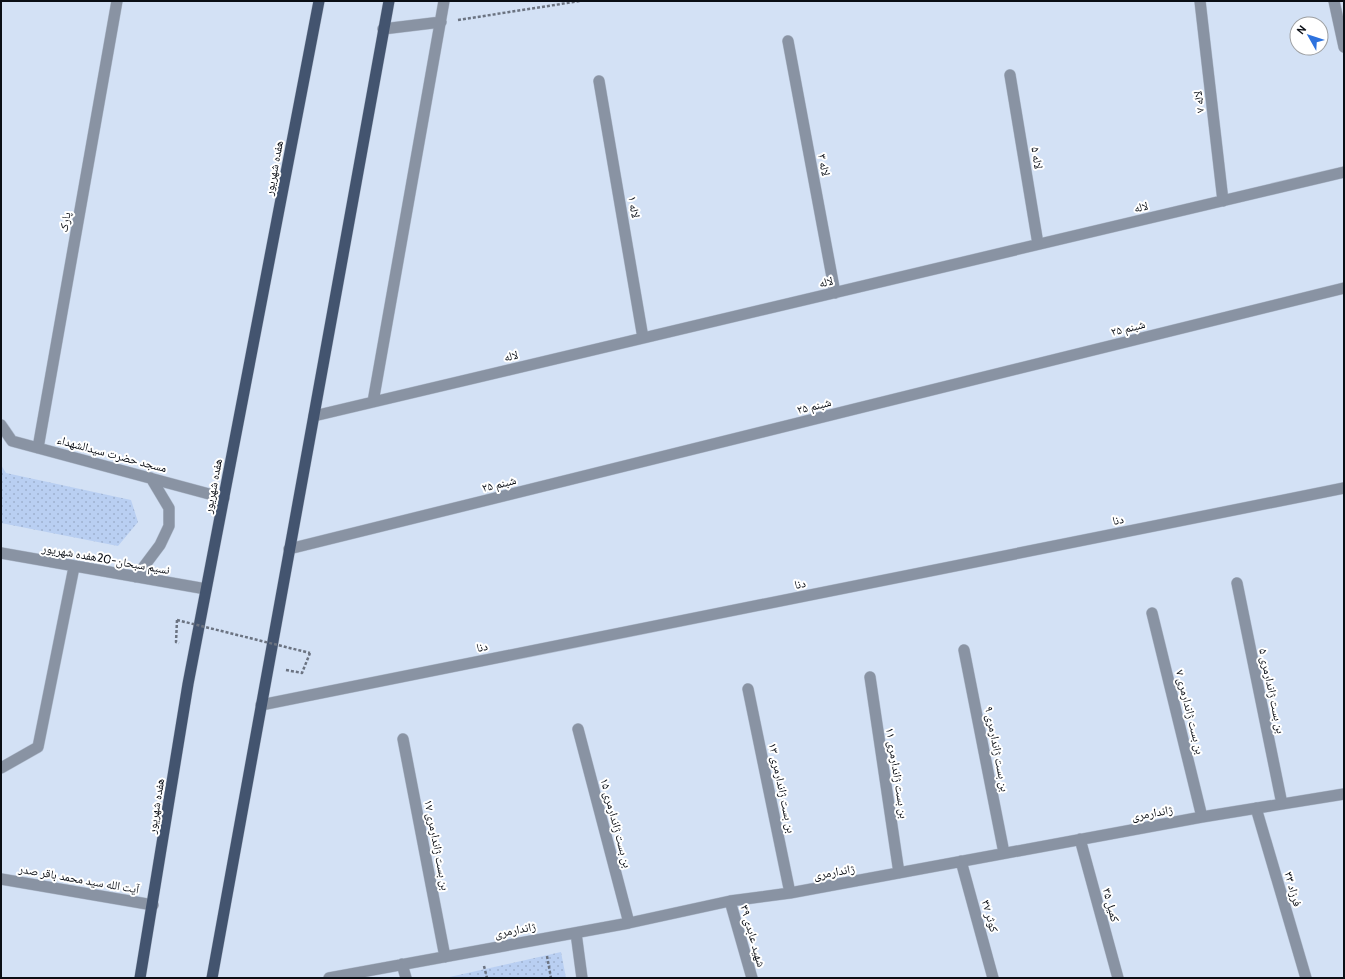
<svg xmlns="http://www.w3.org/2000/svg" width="1345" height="979" viewBox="0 0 1345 979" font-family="Cabin,'Noto Naskh Arabic',sans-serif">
<defs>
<pattern id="park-dots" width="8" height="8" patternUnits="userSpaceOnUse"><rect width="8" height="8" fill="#b9cff2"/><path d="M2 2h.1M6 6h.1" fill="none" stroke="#9eb1cf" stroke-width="1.8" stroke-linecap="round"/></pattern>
</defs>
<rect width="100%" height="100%" fill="#d3e1f5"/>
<!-- park -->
<path fill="url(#park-dots)" d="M 1,465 L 6,473 L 131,500 L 138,522 L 118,546 L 1,523 Z
M 561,952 L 566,978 L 445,978 Z"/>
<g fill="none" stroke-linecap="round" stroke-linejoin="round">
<defs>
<path id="minor" d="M 1200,1 L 1223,201
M 1334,1 L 1344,47
M 383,29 L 441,22
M 788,41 L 835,293
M 1010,75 L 1038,244
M 599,81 L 643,338
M 373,402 L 444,1
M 314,416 L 1344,172
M 1,425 L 12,441 L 224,498
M 38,448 L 117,1
M 289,549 L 1344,288
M 1,553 L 206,589
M 136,577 L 160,545 L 169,526 L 169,508 L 151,478
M 1237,583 L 1282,804
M 1152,613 L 1202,817
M 964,650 L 1004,853
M 870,677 L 899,873
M 748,689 L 790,893
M 261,705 L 1344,488
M 578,729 L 629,923
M 403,739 L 445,957
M 1,768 L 38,747 L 74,567
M 1256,808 L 1306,978
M 1080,839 L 1118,978
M 961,861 L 993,978
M 1,879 L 153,905
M 730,901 L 752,978
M 576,933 L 582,978
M 402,964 L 406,978
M 329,978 L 629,923 L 730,901 L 790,893 L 1202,817 L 1344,794"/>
<path id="primary" d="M 140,978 L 188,684 L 319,1
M 212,978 L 389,1"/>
</defs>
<!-- minor casing -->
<use href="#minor" stroke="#b3bfd1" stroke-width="12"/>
<!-- primary casing -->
<use href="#primary" stroke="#b3bfd1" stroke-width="12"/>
<!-- path -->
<path stroke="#6b7381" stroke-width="2.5" stroke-dasharray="3 2" stroke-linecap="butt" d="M 458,20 L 580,1
M 177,620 L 176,642 L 179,643
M 286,670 L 302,673 L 310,653
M 547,956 L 551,978
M 484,966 L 487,978"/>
<!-- minor -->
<use href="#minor" stroke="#8993a3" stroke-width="11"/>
<!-- primary -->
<use href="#primary" stroke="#43546f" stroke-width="11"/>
<!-- path-bridge -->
<path stroke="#6b7381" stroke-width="2.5" stroke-dasharray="3 2" stroke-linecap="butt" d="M 177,620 L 310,653"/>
</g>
<g text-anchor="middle" stroke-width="4" stroke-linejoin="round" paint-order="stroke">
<!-- street labels -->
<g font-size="12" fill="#0a0e15" stroke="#fff">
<text transform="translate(1199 102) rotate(-97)" y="4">لاله ۷</text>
<text transform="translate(1037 158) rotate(81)" y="4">لاله ۵</text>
<text transform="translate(824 165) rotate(79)" y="4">لاله ۳</text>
<text transform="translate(274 168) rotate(-79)" y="4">هفده شهریور</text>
<text transform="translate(634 207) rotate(80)" y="4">لاله ۱</text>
<text transform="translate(1141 207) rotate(-13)" y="4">لاله</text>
<text transform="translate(65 222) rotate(-80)" y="4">پارک</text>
<text transform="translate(826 282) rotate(-13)" y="4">لاله</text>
<text transform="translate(1128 328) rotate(-14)" y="4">شبنم ۲۵</text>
<text transform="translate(511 356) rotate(-13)" y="4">لاله</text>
<text transform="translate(814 406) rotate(-14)" y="4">شبنم ۲۵</text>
<text transform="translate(112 454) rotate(15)" y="4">مسجد حضرت سیدالشهداء</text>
<text transform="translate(499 484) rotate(-14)" y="4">شبنم ۲۵</text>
<text transform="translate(213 486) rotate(-79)" y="4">هفده شهریور</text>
<text transform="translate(1118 520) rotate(-11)" y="4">دنا</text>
<text transform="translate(106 559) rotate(10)" y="4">نسیم سبحان-20هفده شهریور</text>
<text transform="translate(800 584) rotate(-11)" y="4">دنا</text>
<text transform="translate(482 647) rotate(-11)" y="4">دنا</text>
<text transform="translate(1272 691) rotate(78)" y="4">بن بست ژاندارمری ۵</text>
<text transform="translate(1190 712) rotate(76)" y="4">بن بست ژاندارمری ۷</text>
<text transform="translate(997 749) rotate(79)" y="4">بن بست ژاندارمری ۹</text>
<text transform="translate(897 773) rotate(81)" y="4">بن بست ژاندارمری ۱۱</text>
<text transform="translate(782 788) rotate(78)" y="4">بن بست ژاندارمری ۱۳</text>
<text transform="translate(156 806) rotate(-81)" y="4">هفده شهریور</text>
<text transform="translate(1152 813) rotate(-10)" y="4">ژاندارمری</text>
<text transform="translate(616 823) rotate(75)" y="4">بن بست ژاندارمری ۱۵</text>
<text transform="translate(437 845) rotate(79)" y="4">بن بست ژاندارمری ۱۷</text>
<text transform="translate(834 872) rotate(-10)" y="4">ژاندارمری</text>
<text transform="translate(79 879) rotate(10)" y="4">آیت الله سید محمد باقر صدر</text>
<text transform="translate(1293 889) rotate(74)" y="4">فرزاد ۳۳</text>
<text transform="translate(1111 905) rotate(75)" y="4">کمیل ۳۵</text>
<text transform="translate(990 916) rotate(74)" y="4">کوثر ۳۷</text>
<text transform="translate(515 930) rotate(-11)" y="4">ژاندارمری</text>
<text transform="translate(753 936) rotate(74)" y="4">شهید عابدی ۳۹</text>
</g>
</g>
<!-- border -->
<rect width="1345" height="979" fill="none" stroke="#0a0e15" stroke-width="4"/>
<!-- north arrow -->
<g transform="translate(1309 36) rotate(309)"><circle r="19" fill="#ffffff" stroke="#9d9fa1"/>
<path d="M0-3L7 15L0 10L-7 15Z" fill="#2d72de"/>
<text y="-6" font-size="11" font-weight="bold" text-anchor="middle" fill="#0a0e15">N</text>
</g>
</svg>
